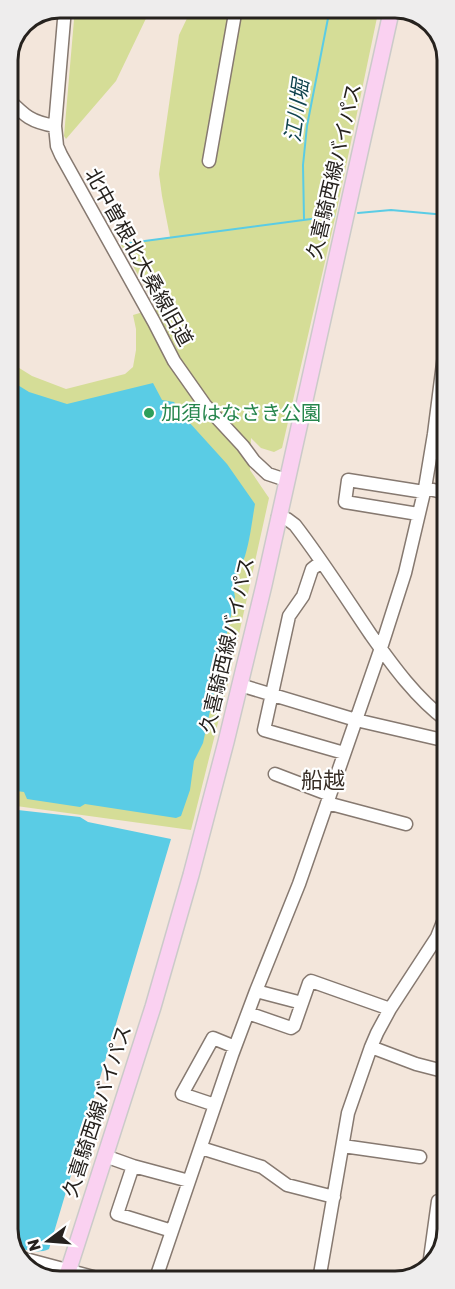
<svg xmlns="http://www.w3.org/2000/svg" width="455" height="1289" viewBox="0 0 455 1289" font-family="Rubik,'Noto Sans JP',sans-serif">
<rect width="100%" height="100%" fill="#f3e6db"/>
<!-- green -->
<path fill="#d5dd97" d="M 75,8 L 151,8 L 116,81 L 66,139 L 64,136 Z
M 192,8 L 379,8 L 336,214 L 282,448 L 274,452 L 261,448 L 251,438 L 250,470 L 269,498 L 230,675 L 191,830 L 9,805 L 8,361 L 32,376 L 66,389 L 125,374 L 133,367 L 136,350 L 136,329 L 133,315 L 157,308 L 121,245 L 170,237 L 162,196 L 159,174 L 179,35 Z"/>
<!-- water -->
<path fill="#5acce5" d="M 8,379 L 29,392 L 67,404 L 153,383 L 162,400 L 174,402 L 188,421 L 227,464 L 255,504 C 252,521 250,540 245,556 C 239,573 231,578 235,597 L 203,743 L 194,761 L 190,790 L 181,816 L 176,818 L 85,804 L 80,807 L 27,799 L 24,792 L 9,790 Z
M 9,809 L 80,817 L 88,822 L 171,839 L 49,1249 C 36,1255 21,1249 9,1243 Z"/>
<g fill="none" stroke-linecap="round" stroke-linejoin="round">
<!-- stream -->
<path stroke="#5acce5" stroke-width="2" d="M 358,213 L 391,210 L 446,215
M 304,219 L 303,165 L 307,126 L 330,8
M 122,244 L 334,216"/>
<defs>
<path id="minor" d="M 65,8 L 55,126 L 57,146 L 61,155 L 154,322 L 174,361 L 205,405 L 243,446 L 254,461 L 268,474 L 286,480
M 8,99 C 25,116 31,122 55,126
M 209,161 L 236,8
M 425,488 L 446,493
M 418,514 L 345,502 L 348,480 L 424,492
M 278,517 L 287,519 L 295,525 C 322,560 346,598 371,635 C 393,666 416,698 447,721
M 321,562 L 312,569 L 303,596 L 289,616 L 264,730 L 344,753
M 240,685 L 356,720 L 447,741
M 275,774 L 330,795
M 327,803 L 406,824
M 256,991 L 302,1003
M 248,1013 L 291,1028 L 294,1026 L 309,983 L 311,981 L 390,1009
M 371,1047 L 416,1064 L 447,1072
M 215,1105 L 182,1094 L 213,1038 L 235,1047
M 343,1146 L 420,1157
M 201,1148 L 262,1167 L 287,1185 L 334,1197
M 105,1156 L 133,1166
M 172,1231 L 117,1214 L 133,1166 L 189,1181
M 18,1257 L 108,1281
M 429,1266 L 438,1201 L 447,1202
M 319,1280 L 348,1113 L 371,1047 L 377,1033 L 390,1009 L 437,937 L 447,912
M 155,1281 L 232,1055 L 256,991 L 299,884 L 381,648 L 405,573 L 425,488 L 434,434 L 446,340"/>
<path id="major" d="M 65,1281 L 153,1007 L 191,875 L 226,742 L 264,585 L 392,8"/>
</defs>
<!-- minor casing -->
<use href="#minor" stroke="#867970" stroke-width="15"/>
<!-- major casing -->
<use href="#major" stroke="#cbcac9" stroke-width="18"/>
<!-- minor -->
<use href="#minor" stroke="#fff" stroke-width="12"/>
<!-- major -->
<use href="#major" stroke="#fad1f1" stroke-width="15"/>
</g>
<!-- markers -->
<circle fill="#2e9e5b" stroke="#fff" stroke-width="2" cx="149" cy="413" r="6"/>
<g text-anchor="middle" stroke-width="4.5" stroke-linejoin="round" paint-order="stroke">
<!-- street labels -->
<g font-size="20" fill="#26221e" stroke="#fff">
<text transform="translate(334 171) rotate(-77)" y="7">久喜騎西線バイパス</text>
<text transform="translate(139 257) rotate(61)" y="7">北中曽根北大桑線旧道</text>
<text transform="translate(227 645) rotate(-77)" y="7">久喜騎西線バイパス</text>
<text transform="translate(97 1111) rotate(-72)" y="7">久喜騎西線バイパス</text>
</g>
<!-- leisure labels -->
<g font-size="20" fill="#27864d" stroke="#fff" text-anchor="start">
<text x="161" y="420">加須はなさき公園</text>
</g>
<!-- water labels -->
<g font-size="21" font-style="italic" fill="#10444e" stroke="#fff">
<text transform="translate(297 111) rotate(-82)" y="7">江川堀</text>
</g>
<!-- quarter labels -->
<g font-size="22" fill="#3a3028" stroke="#fff">
<text x="323" y="788">船越</text>
</g>
</g>
<!-- crop -->
<path d="M0 0H455V1289H0ZM60 18H395A42 42 0 0 1 437 60V1229A42 42 0 0 1 395 1271H60A42 42 0 0 1 18 1229V60A42 42 0 0 1 60 18Z" fill="#eeeded" fill-rule="evenodd"/>
<path fill="none" stroke="#26221e" stroke-width="3" d="M60 18H395A42 42 0 0 1 437 60V1229A42 42 0 0 1 395 1271H60A42 42 0 0 1 18 1229V60A42 42 0 0 1 60 18Z"/>
<!-- north arrow -->
<g transform="translate(48 1241) rotate(254)" stroke="#ffffff" stroke-width="4.5" paint-order="stroke">
<path d="M0-4.5L10 22L0 15L-10 22Z" fill="#26221e"/>
<text y="-9" font-size="16" font-weight="bold" text-anchor="middle" fill="#26221e">N</text>
</g>
</svg>
